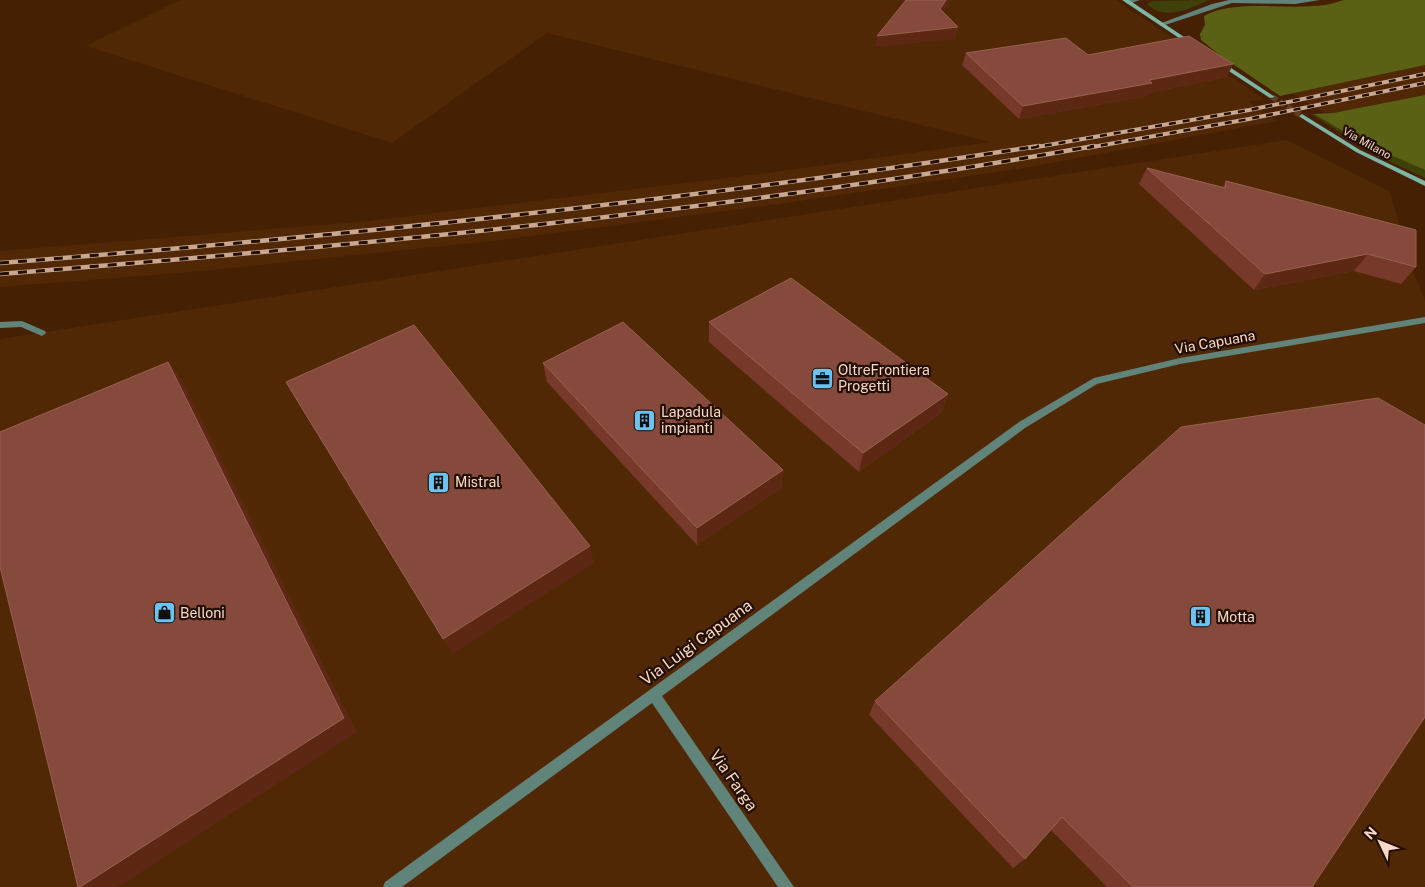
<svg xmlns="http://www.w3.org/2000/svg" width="1425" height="887" viewBox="0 0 1425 887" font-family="'Public Sans',sans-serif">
<rect width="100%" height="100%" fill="#462003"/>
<!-- built -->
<path fill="#512805" d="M 180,0 L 1116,0 L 1264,99 L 1249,102 L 1277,121 L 1024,168 L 779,204 L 500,240 L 191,272 L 0,287 L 0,251 L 360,222 L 768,173 L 990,142 L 547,33 L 392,143 L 86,46 Z
M 1425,65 L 1425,95 L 1333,113 L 1323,112 L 1292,93 Z
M 1286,140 L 1390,192 L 1414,274 L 1425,300 L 1425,887 L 0,887 L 0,339 Z"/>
<!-- green -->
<path fill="#3e420a" d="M 1209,0 C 1190,8 1165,22 1147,4 L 1153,1 Z
M 1311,114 L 1314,114 L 1365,144 L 1425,170 L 1425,178 L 1380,157 Z"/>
<!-- forest -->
<path fill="#5a6014" d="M 1344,0 L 1425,0 L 1425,65 L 1280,96 L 1221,56 L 1201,40 L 1200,34 L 1205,25 L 1204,16 C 1234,0 1279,9 1313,6 C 1324,6 1334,3 1344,0 Z
M 1425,95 L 1425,170 L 1365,144 L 1314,114 L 1333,113 Z"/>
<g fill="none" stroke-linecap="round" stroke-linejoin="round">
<!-- secondary-tunnel -->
<path stroke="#613c20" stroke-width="6" stroke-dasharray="6 3" stroke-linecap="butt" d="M 1272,97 L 1302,116"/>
<!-- lane -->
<path fill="#608479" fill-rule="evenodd" d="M 1140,0 L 1128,4 L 1125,2 L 1130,0 Z
M 1229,0 L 1320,0 L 1295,4 L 1232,3 L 1162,26 L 1159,24 L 1212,4 Z"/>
<!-- street -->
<path fill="#608479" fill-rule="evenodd" d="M 1425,317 L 1425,323 L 1180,364 L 1097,384 L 1025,428 L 662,696 L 794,887 L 778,887 L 652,703 L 402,887 L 383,887 L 385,882 L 1019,422 L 1094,378 L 1180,358 Z
M 22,321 L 45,331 L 46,333 L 42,336 L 21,327 L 0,328 L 0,322 Z"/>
<!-- secondary -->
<path fill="#7cb5a4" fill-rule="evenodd" d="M 1122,0 L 1129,0 L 1196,45 L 1191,46 Z
M 1218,62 L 1222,62 L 1275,97 L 1270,98 L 1218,64 Z
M 1302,114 L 1360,150 L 1425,181 L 1425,186 L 1356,152 L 1300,117 L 1299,116 Z"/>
<defs>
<path id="rail-far1" d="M 1031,148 L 1249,110 L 1425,74
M 1087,148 L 1249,119 L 1425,83"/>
<path id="rail" d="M 0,263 C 348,236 694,200 1039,146
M 0,274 C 366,245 733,211 1094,146"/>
</defs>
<!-- rail-far1 casing -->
<use href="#rail-far1" stroke="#c9a892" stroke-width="4"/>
<!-- rail casing -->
<use href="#rail" stroke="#c9a892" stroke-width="4.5"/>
<!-- rail-far1 -->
<use href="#rail-far1" stroke="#230e02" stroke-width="2.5" stroke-dasharray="7" stroke-linecap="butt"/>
<!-- rail -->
<use href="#rail" stroke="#230e02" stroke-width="3" stroke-dasharray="9" stroke-linecap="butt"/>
</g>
<!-- wall -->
<path fill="#77392a" d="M 966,53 L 1088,55 L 1233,64 L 1227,77 L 1148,93 L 1146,96 L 1019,119 L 962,65 Z
M 1147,168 L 1223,187 L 1226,181 L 1416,267 L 1401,284 L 1354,271 L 1254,290 L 1139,184 Z
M 709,322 L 948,394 L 941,413 L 859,472 L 709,342 Z
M 543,363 L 783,470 L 781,488 L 697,545 L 547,382 Z
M 875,701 L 1312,887 L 1107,887 L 1051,830 L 1025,859 L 1013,868 L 869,715 Z"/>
<!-- shaded-wall -->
<path fill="#5d2813" d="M 946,0 L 952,0 L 937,20 L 940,9 Z
M 958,27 L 955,39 L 875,47 L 877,36 Z
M 1233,64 L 1227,77 L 1148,93 L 1146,96 L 1019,119 L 1023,106 Z
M 1368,254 L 1354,271 L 1254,290 L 1265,274 Z
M 168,362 L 183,381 L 357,732 L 118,887 L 80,887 Z
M 948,394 L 941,413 L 859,472 L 863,453 Z
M 783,470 L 781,488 L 697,545 L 697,528 Z
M 590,546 L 594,563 L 452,654 L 443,639 Z"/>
<!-- building -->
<path fill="#854a3b" stroke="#976150" d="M 906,0 L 946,0 L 940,9 L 958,27 L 877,36 Z
M 1189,36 L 1233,64 L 1149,80 L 1152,83 L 1023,106 L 966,53 L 1066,38 L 1088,55 Z
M 1147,168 L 1225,188 L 1226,181 L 1416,230 L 1416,267 L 1368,254 L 1265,274 Z
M 791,278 L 948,394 L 863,453 L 709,322 Z
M 623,322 L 783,470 L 697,528 L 543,363 Z
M 414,325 L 590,546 L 443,639 L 286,382 Z
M 168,362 L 344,718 L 80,887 L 78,887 L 0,567 L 0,432 Z
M 1378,398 L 1425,425 L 1425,717 L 1312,887 L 1133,887 L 1062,817 L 1025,859 L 875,701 L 1181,427 Z"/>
<!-- icons -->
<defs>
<symbol id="office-square" viewBox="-11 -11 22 22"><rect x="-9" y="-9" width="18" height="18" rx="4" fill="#6bc3f2" stroke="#230e02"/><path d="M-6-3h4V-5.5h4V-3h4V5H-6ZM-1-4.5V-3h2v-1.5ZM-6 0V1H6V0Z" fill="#111"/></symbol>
<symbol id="building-square" viewBox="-11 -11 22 22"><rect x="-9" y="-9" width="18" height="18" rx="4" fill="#6bc3f2" stroke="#230e02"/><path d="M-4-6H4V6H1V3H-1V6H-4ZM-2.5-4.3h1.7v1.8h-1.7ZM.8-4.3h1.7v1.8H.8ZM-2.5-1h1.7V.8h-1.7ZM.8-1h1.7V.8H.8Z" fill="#111"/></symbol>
<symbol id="shop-square" viewBox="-11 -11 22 22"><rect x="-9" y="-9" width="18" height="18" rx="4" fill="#6bc3f2" stroke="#230e02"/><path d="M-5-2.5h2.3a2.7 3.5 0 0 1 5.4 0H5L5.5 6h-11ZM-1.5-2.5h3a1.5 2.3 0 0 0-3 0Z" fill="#111"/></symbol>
</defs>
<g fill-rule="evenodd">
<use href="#office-square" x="810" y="366" width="25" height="25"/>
<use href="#building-square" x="632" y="408" width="25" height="25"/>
<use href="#building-square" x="426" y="470" width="25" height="25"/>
<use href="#shop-square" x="152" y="600" width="25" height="25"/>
<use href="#building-square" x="1188" y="604" width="25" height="25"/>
</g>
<g text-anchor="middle" stroke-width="4.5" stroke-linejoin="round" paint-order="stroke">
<!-- far-street labels -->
<g font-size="11" fill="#f8d9c6" stroke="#230e02">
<text transform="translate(1367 143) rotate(29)" y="4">Via Milano</text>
</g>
<!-- street labels -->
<g font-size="14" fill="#f8d9c6" stroke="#230e02">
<text transform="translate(1215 342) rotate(-10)" y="5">Via Capuana</text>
</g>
<!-- poi labels -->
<g font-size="14" fill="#f8d9c6" stroke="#230e02" text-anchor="start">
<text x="838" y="375">OltreFrontiera<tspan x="838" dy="16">Progetti</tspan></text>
<text x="661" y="417">Lapadula<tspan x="661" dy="16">impianti</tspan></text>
<text x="455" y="487">Mistral</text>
<text x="180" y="618">Belloni</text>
<text x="1217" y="622">Motta</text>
</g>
<!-- near-street labels -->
<g font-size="16" fill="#f8d9c6" stroke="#230e02">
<text transform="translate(696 642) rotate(-36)" y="6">Via Luigi Capuana</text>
<text transform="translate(734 780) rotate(55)" y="6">Via Farga</text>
</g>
</g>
<!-- north arrow -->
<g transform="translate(1380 842) rotate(313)" stroke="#230e02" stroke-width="4" paint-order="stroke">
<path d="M0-4L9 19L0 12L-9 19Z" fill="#f8d9c6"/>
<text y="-8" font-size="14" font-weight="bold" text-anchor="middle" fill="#f8d9c6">N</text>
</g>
</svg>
